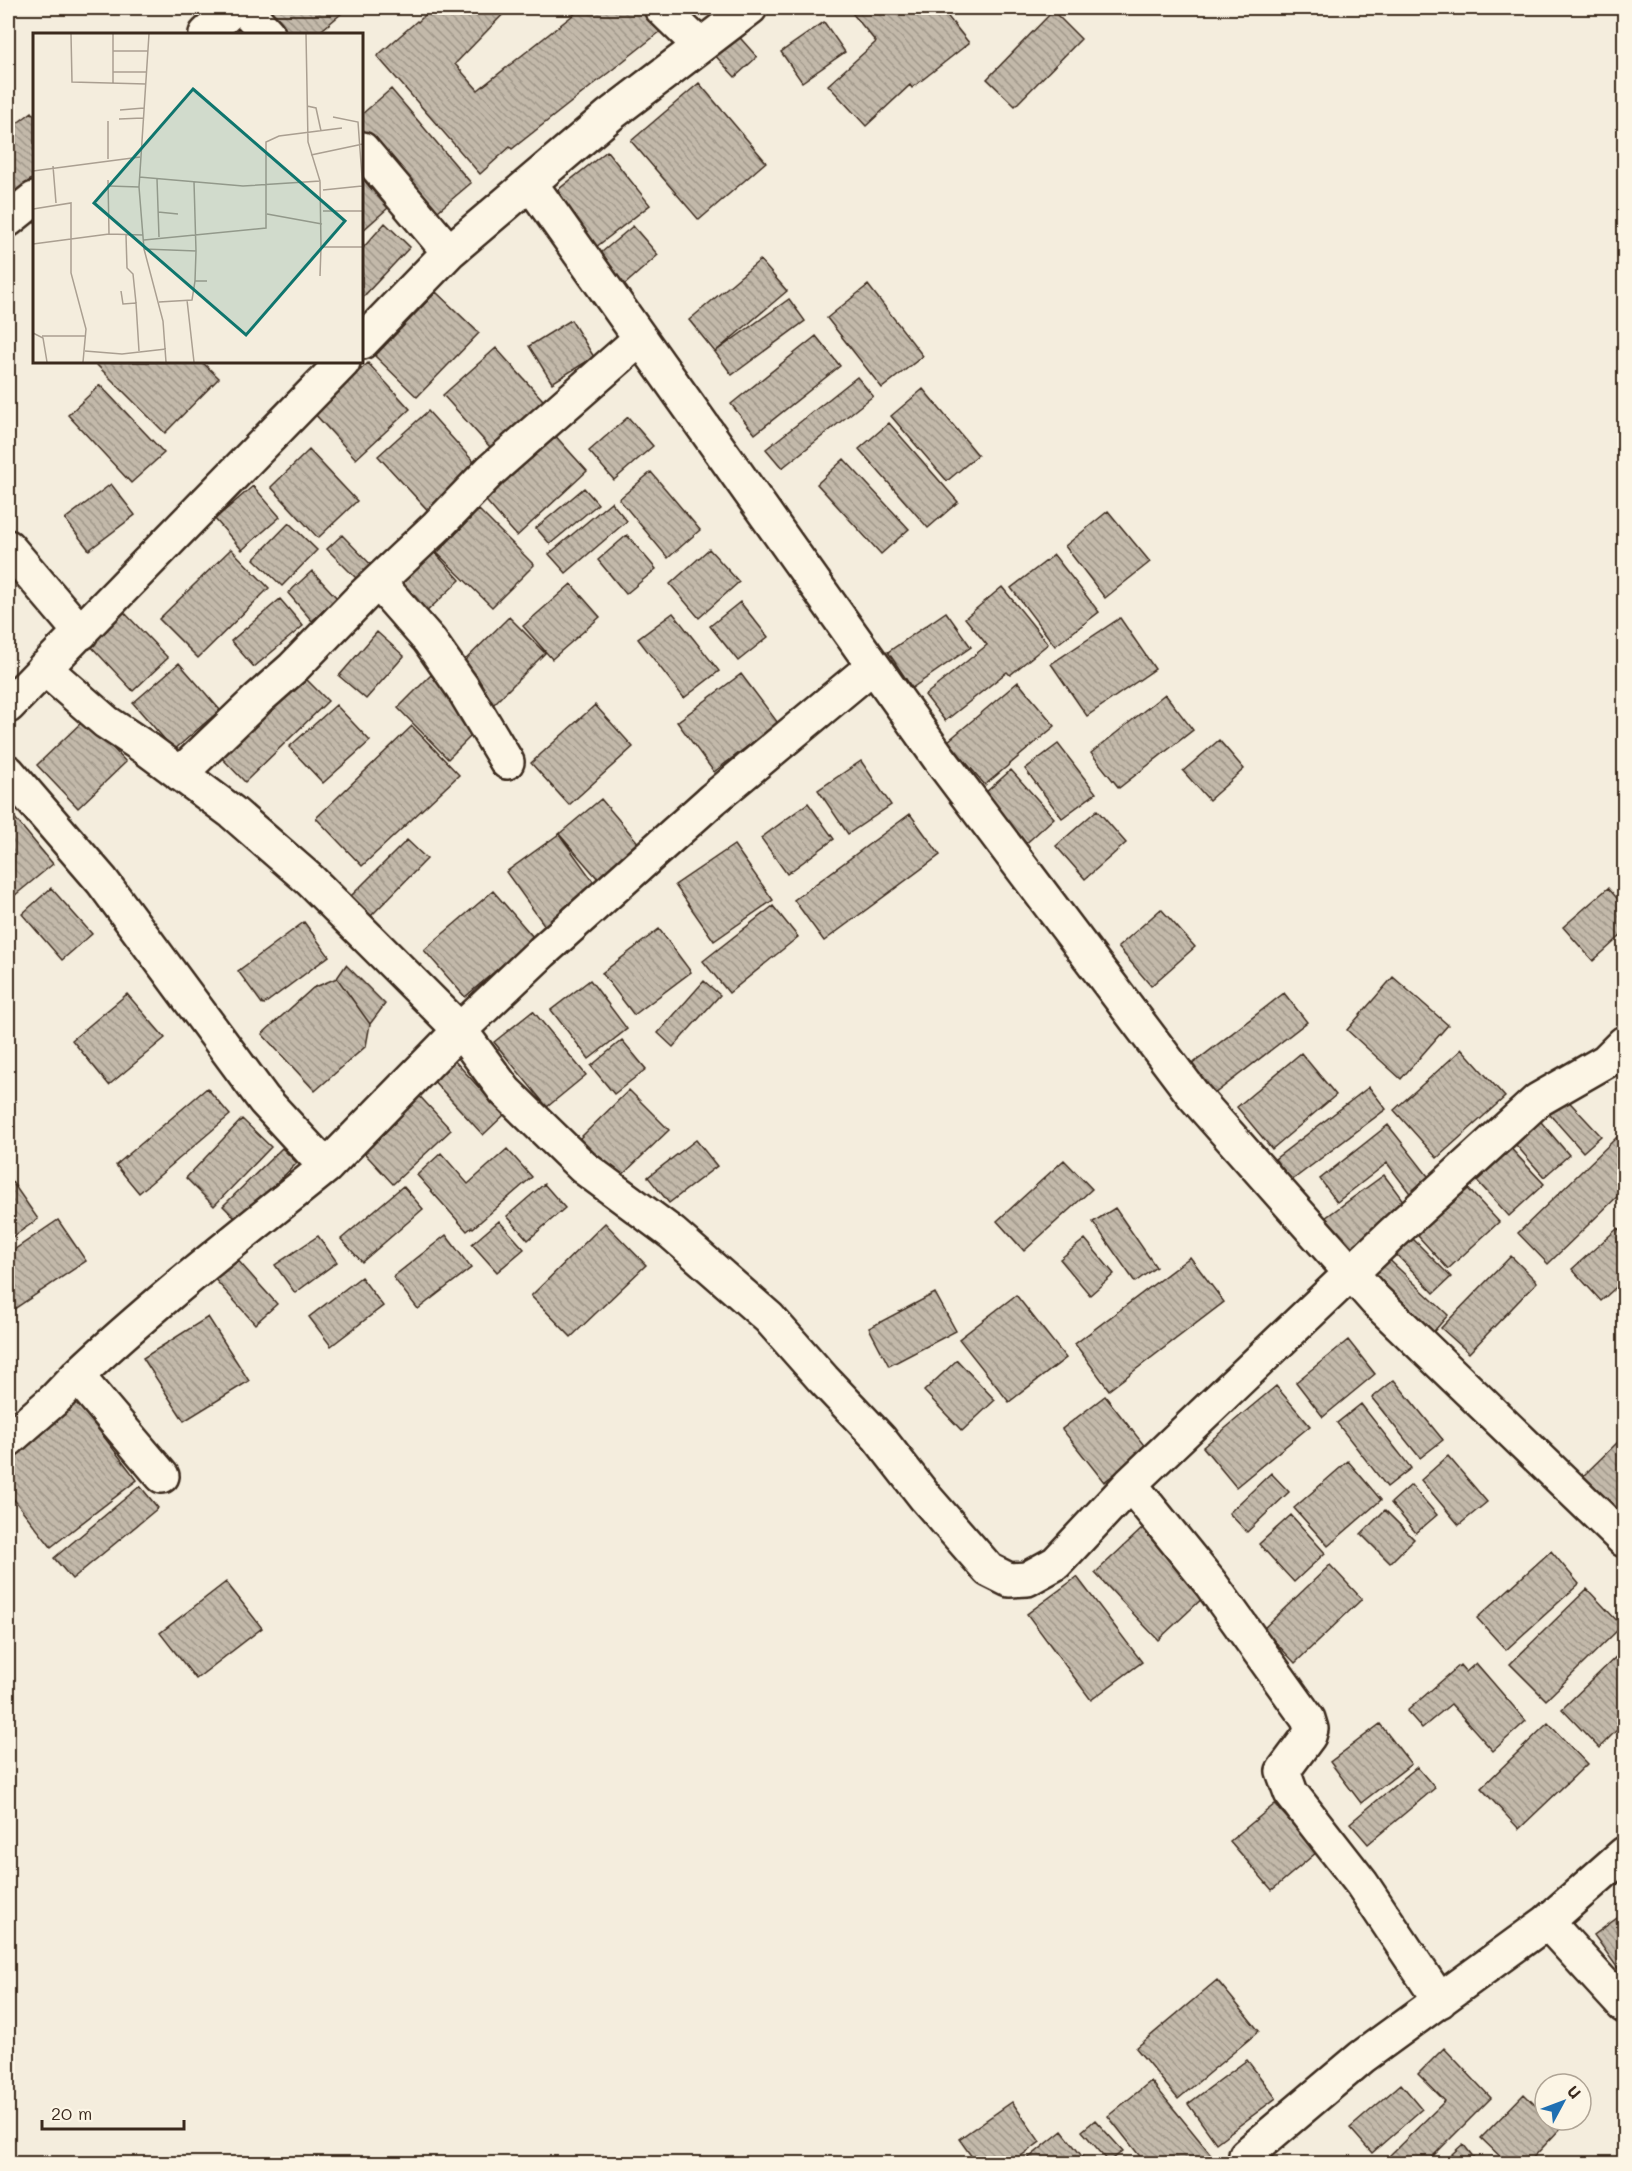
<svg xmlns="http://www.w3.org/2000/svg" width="1632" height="2171" viewBox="0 0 1632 2171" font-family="Mali,sans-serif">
<defs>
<pattern id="building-back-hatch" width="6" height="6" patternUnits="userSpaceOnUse" patternTransform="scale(1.5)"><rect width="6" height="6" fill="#c3b9aa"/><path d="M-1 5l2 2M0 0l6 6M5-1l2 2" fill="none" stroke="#a0978a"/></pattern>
</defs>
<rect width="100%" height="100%" fill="#f4eddd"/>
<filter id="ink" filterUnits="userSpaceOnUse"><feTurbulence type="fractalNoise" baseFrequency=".0167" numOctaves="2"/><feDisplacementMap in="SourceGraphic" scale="12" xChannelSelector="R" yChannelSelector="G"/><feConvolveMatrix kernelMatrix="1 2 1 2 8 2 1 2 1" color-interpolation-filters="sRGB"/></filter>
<g filter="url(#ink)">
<!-- building -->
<path fill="url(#building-back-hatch)" stroke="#3b2a1e" stroke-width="1.5" d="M 257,8 L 348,8 L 317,34 L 281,34 Z
M 432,8 L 509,8 L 455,64 L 478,90 L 582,8 L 649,8 L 665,28 L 512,149 L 510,147 L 480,174 L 377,56 L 417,21 L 418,22 Z
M 848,8 L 941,8 L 969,43 L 912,88 L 910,85 L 866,126 L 828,85 L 876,42 Z
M 1053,11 L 1081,39 L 1015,106 L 987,79 Z
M 824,22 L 845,52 L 802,82 L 781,52 Z
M 734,31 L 757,57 L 735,77 L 712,52 Z
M 699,83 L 766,162 L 699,220 L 631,141 Z
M 391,89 L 471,183 L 432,216 L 362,133 L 362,114 Z
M 32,112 L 34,115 L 34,177 L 8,197 L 8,130 Z
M 607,151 L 650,205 L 596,247 L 554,193 Z
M 362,178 L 388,208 L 362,231 Z
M 385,223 L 410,247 L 362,298 L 362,249 Z
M 633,226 L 658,255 L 622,287 L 596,257 Z
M 760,260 L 787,291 L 715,352 L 689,320 Z
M 868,285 L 923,356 L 882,388 L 827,318 Z
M 436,292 L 479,333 L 417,397 L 375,356 Z
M 789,299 L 805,321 L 732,375 L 715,352 Z
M 571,320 L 594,357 L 552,383 L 529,346 Z
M 816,336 L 840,366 L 755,434 L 731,404 Z
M 496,348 L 551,409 L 499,457 L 443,395 Z
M 101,362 L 202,362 L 219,378 L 165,433 L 97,365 Z
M 368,363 L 410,409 L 356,459 L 313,412 Z
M 857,377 L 873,396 L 782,468 L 766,449 Z
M 100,385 L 164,453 L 131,483 L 68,415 Z
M 923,389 L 978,455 L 947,481 L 891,416 Z
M 428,411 L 482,471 L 433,516 L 378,456 Z
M 628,417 L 653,446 L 614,480 L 589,451 Z
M 889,423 L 958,502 L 928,528 L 859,449 Z
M 551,431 L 587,471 L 517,536 L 481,495 Z
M 309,450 L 357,501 L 318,538 L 271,487 Z
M 844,459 L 909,529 L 881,554 L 817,484 Z
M 651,472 L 700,530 L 668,558 L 619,499 Z
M 111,484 L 135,515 L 89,550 L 65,519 Z
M 253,486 L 280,517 L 242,550 L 215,519 Z
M 584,488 L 598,504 L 550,544 L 536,528 Z
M 611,502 L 627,521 L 566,573 L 549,554 Z
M 479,510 L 534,565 L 492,607 L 437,553 Z
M 1108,511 L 1150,562 L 1105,598 L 1065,546 Z
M 289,523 L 317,550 L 282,586 L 254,559 Z
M 342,535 L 377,571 L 363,585 L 327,549 Z
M 627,535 L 656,569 L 626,594 L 598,560 Z
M 427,544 L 460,580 L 422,616 L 388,581 Z
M 231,549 L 269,588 L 198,658 L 159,619 Z
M 709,549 L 739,582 L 699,618 L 670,584 Z
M 1054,555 L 1099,612 L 1055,646 L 1011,588 Z
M 312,571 L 337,598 L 312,621 L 288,593 Z
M 571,584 L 600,617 L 552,659 L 523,626 Z
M 1002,587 L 1048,644 L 1010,675 L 1007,672 L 945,721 L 925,695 L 987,645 L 965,618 Z
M 280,599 L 303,626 L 254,667 L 231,641 Z
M 740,602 L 768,637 L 738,661 L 710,626 Z
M 121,609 L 168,658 L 133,691 L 87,642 Z
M 946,612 L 971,647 L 912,688 L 888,652 Z
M 673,613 L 719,671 L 684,698 L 638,639 Z
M 509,617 L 545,653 L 490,708 L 454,671 Z
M 1120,618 L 1155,669 L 1087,716 L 1051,664 Z
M 377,632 L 404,656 L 366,699 L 339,676 Z
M 179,663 L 220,710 L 174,750 L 133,703 Z
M 741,674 L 778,723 L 714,772 L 677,722 Z
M 431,675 L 481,726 L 448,759 L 398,708 Z
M 303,676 L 328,701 L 245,782 L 220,756 Z
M 1018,682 L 1055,726 L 985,785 L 948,741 Z
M 1165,694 L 1193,730 L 1119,788 L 1091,753 Z
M 336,705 L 370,741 L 323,783 L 289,747 Z
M 595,705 L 633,747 L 569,805 L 531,763 Z
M 85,719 L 126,762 L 78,808 L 37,765 Z
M 412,726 L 459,775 L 362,866 L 316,818 Z
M 1219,740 L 1244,769 L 1209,800 L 1183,771 Z
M 1058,744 L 1096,793 L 1062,818 L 1025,769 Z
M 861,761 L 891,805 L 848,834 L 818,790 Z
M 1011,770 L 1054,818 L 1020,849 L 977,800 Z
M 601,799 L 646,852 L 605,887 L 559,834 Z
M 808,803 L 834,839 L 787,874 L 761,838 Z
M 1097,810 L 1126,843 L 1085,879 L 1056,846 Z
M 910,814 L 940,855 L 824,941 L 794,900 Z
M 14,817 L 53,864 L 14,896 L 8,888 L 8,822 Z
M 559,834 L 598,888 L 545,926 L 506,872 Z
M 407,840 L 427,859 L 369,918 L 348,899 Z
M 734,845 L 773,900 L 714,941 L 675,885 Z
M 51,888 L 92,934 L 62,960 L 22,914 Z
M 1608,888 L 1624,906 L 1624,933 L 1593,961 L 1563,927 Z
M 493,891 L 534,938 L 465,997 L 424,950 Z
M 773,906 L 798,937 L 729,993 L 703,961 Z
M 1161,909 L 1195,947 L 1151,986 L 1118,947 Z
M 304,922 L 329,956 L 263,1005 L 238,971 Z
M 659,929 L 691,972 L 634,1015 L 602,973 Z
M 346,965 L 385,1004 L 370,1024 L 337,978 Z
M 1393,977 L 1448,1025 L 1401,1079 L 1347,1030 Z
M 337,978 L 370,1024 L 366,1046 L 315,1091 L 262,1034 L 313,988 Z
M 590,980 L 627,1029 L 589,1059 L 551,1010 Z
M 704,981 L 720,995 L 673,1047 L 658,1033 Z
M 1284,993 L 1307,1022 L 1209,1098 L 1186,1069 Z
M 127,994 L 165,1038 L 109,1085 L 72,1040 Z
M 533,1011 L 586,1075 L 547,1107 L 494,1042 Z
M 622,1040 L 646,1069 L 614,1094 L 591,1066 Z
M 1462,1049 L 1505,1097 L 1437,1158 L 1394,1110 Z
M 1301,1053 L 1336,1095 L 1272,1149 L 1237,1107 Z
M 453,1059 L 504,1115 L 483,1135 L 431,1078 Z
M 1369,1087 L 1386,1109 L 1291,1181 L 1275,1159 Z
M 207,1088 L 230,1115 L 139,1193 L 116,1165 Z
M 413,1089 L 451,1130 L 393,1184 L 355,1143 Z
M 629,1090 L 669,1130 L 615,1182 L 577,1141 Z
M 1559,1091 L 1601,1136 L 1583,1152 L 1543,1107 Z
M 1536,1116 L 1569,1155 L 1544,1177 L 1510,1138 Z
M 242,1119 L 271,1147 L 214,1206 L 186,1178 Z
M 1388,1125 L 1432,1181 L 1412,1196 L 1387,1163 L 1337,1202 L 1320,1179 Z
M 1617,1137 L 1624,1145 L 1624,1190 L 1548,1264 L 1518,1233 Z
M 1502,1139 L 1544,1184 L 1509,1216 L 1468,1171 Z
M 696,1140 L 717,1166 L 669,1203 L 648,1177 Z
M 282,1148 L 297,1163 L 238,1221 L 223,1206 Z
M 507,1149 L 532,1177 L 473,1228 L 472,1227 L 467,1231 L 417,1175 L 441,1153 L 468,1184 Z
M 1064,1160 L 1092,1189 L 1024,1251 L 997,1221 Z
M 1384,1175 L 1407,1206 L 1348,1249 L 1325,1218 Z
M 8,1176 L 38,1219 L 8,1240 Z
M 1460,1180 L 1499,1222 L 1448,1269 L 1409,1226 Z
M 544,1184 L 565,1208 L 528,1240 L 507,1216 Z
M 403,1186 L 423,1209 L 362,1262 L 341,1239 Z
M 1115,1208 L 1156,1267 L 1135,1282 L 1093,1222 Z
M 58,1220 L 86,1261 L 8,1313 L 8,1254 Z
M 499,1221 L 524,1249 L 497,1272 L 472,1244 Z
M 605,1223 L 646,1265 L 571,1337 L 531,1296 Z
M 1618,1228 L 1624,1236 L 1624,1280 L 1601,1301 L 1572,1269 Z
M 1403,1229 L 1451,1277 L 1434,1293 L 1387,1245 Z
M 446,1235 L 471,1268 L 418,1309 L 393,1277 Z
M 318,1236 L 337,1262 L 295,1293 L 275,1265 Z
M 1085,1239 L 1114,1274 L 1090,1295 L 1060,1259 Z
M 1381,1252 L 1448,1315 L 1429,1337 L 1361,1274 Z
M 234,1256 L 277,1304 L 255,1324 L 212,1276 Z
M 1511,1256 L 1537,1282 L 1469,1353 L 1441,1328 Z
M 1190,1257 L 1224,1302 L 1109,1390 L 1075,1344 Z
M 361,1277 L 383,1306 L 331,1346 L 309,1317 Z
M 935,1293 L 956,1331 L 889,1366 L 869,1328 Z
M 1016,1295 L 1066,1358 L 1009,1402 L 959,1339 Z
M 208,1317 L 249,1381 L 184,1421 L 143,1358 Z
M 1348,1340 L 1375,1374 L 1323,1417 L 1296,1382 Z
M 957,1360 L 995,1400 L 962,1431 L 924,1391 Z
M 1394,1380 L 1443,1440 L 1420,1458 L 1372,1398 Z
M 1276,1386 L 1310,1426 L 1236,1487 L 1203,1447 Z
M 1105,1396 L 1147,1449 L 1104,1482 L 1062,1429 Z
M 75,1399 L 137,1480 L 51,1547 L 8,1492 L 8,1451 Z
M 1361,1404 L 1411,1468 L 1387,1487 L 1337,1423 Z
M 1624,1436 L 1624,1513 L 1617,1520 L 1579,1480 Z
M 1448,1456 L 1487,1502 L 1459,1525 L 1421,1480 Z
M 1348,1461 L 1381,1500 L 1328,1546 L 1294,1508 Z
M 1271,1473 L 1289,1492 L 1247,1532 L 1229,1513 Z
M 1411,1485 L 1437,1515 L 1416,1533 L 1391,1503 Z
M 140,1486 L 158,1508 L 72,1579 L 54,1558 Z
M 1385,1510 L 1414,1539 L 1390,1563 L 1361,1534 Z
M 1291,1515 L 1325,1553 L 1294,1582 L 1259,1544 Z
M 1144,1527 L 1207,1594 L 1158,1640 L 1095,1573 Z
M 1551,1551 L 1579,1584 L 1506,1650 L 1477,1618 Z
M 1330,1565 L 1362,1599 L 1295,1663 L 1263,1629 Z
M 1077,1577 L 1142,1662 L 1091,1700 L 1027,1614 Z
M 226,1582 L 262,1628 L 196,1679 L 160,1633 Z
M 1587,1589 L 1622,1626 L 1546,1700 L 1510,1664 Z
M 1624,1649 L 1624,1723 L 1599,1748 L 1562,1709 Z
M 1476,1663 L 1526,1721 L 1493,1751 L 1451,1704 L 1422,1728 L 1407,1711 L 1460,1665 L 1466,1672 Z
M 1548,1723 L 1587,1764 L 1519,1829 L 1481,1788 Z
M 1380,1724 L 1411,1764 L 1361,1803 L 1330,1762 Z
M 1417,1767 L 1435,1788 L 1368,1844 L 1350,1823 Z
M 1275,1804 L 1317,1852 L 1272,1890 L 1230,1841 Z
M 1624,1913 L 1624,1977 L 1594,1935 Z
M 1217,1980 L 1259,2031 L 1178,2099 L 1136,2048 Z
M 1444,2048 L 1491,2098 L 1425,2164 L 1392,2164 L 1387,2158 L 1445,2101 L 1418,2074 Z
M 1247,2060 L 1276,2098 L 1216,2143 L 1188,2104 Z
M 1151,2081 L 1218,2163 L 1217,2164 L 1146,2164 L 1108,2116 Z
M 1401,2084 L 1422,2109 L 1372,2153 L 1350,2128 Z
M 1524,2094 L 1545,2115 L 1545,2120 L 1550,2120 L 1560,2129 L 1527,2164 L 1508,2164 L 1481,2138 Z
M 1012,2102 L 1040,2142 L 1010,2164 L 977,2164 L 959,2139 Z
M 1095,2120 L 1123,2151 L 1109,2162 L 1082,2131 Z
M 1062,2131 L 1088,2164 L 1027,2164 L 1025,2161 Z
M 1463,2144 L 1479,2164 L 1441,2164 Z"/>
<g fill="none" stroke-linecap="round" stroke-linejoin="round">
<defs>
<path id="minor" d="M 244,8 L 268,34
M 661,8 L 699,45
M 206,34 L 234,8
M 362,149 L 449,252
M 530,183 L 939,758 L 1194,1096 L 1375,1300 L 1624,1540
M 8,220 L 34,199
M 362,342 L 449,252 L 610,115 L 750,8
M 8,547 L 81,633
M 378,582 L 429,640 L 462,687 L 507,762
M 44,668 L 106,722 L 147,749 L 232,812 L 310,880 L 460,1030 L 505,1091 L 583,1167 L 672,1233 L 769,1318 L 823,1379 L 879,1438 L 925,1497 L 989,1570 L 1009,1580 L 1027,1579 L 1056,1563 L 1130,1484 L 1391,1235 L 1538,1100 L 1606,1061 L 1624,1043
M 8,706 L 343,362
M 8,772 L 102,881 L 264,1100 L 326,1167 L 460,1030 L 542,952 L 713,799 L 873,666
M 180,774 L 258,699 L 293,668 L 364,595 L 437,526 L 490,471 L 640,339
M 77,1376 C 155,1302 242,1235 326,1167
M 8,1440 L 55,1399 L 77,1376 L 162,1476
M 1130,1484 L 1211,1584 L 1308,1719 L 1311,1729 L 1309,1736 L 1283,1771 L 1291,1793 L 1362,1884 L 1440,2001
M 1547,1922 L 1624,2006
M 1253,2164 L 1246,2155 L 1362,2057 L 1547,1922 L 1624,1854"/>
</defs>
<!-- minor casing -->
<use href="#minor" stroke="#3b2a1e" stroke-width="38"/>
<!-- minor -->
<use href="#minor" stroke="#fcf5e5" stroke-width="33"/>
</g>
</g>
<!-- overview -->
<g transform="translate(33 33)">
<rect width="330" height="330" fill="#f4eddd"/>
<path fill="none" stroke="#aa9f91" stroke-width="1.5" d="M 38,1 L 39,49 L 113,51M 116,1 L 106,154 L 111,216 L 130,288 L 133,329M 80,18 L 115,18M 80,39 L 114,39M 80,51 L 80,1M 274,73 L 283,75 L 288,98M 87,77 L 111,75M 300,84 L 325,89 L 330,158M 86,86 L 110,85M 75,88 L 75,126M 278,122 L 330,111M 20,133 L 23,170M 0,138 L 107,124M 106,144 L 210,153 L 287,148 L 275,109 L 273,1M 124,146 L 126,204M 75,147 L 76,201M 287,148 L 288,214 L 330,214M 76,153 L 106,154M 290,157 L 329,153M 0,176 L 38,170 L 38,240 L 53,296 L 50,329M 290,178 L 330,178M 125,179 L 145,181M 234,181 L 289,191M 93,202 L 94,235 L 100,241 L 103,270M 111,207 L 233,195 L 233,109 L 246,103 L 309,95M 0,211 L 76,201 L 110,202M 111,216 L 163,218 L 161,149M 287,243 L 288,214M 162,248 L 163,218M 88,258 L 90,271 L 103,270 L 106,318M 154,267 L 161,329M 126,269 L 159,267 L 162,248 L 174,248M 0,300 L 10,305 L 14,329M 9,303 L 53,303M 52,318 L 89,321 L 133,316"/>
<path fill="#0f766e" fill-opacity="0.15" stroke="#0f766e" stroke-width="3" d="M 160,56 L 312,188 L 213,302 L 61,170 Z"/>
<rect width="330" height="330" fill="none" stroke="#3b2a1e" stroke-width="3"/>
</g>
<!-- margin -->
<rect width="1632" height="2171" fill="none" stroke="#fcf5e5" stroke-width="30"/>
<rect x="15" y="15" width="1602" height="2141" fill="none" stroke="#3b2a1e" stroke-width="2" filter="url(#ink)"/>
<!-- north arrow -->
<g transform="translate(1563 2102) rotate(49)"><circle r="28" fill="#fcf5e5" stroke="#afa495" stroke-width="1.5"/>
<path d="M0-4.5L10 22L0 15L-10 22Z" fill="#1f6fb2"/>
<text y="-9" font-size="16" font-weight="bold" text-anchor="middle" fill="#3b2a1e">U</text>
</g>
<!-- scale -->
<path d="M42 2120v9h142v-9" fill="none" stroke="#3b2a1e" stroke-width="3"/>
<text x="51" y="2120" font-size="18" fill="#3b2a1e" stroke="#fcf5e5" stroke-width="4.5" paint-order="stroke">20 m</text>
</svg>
